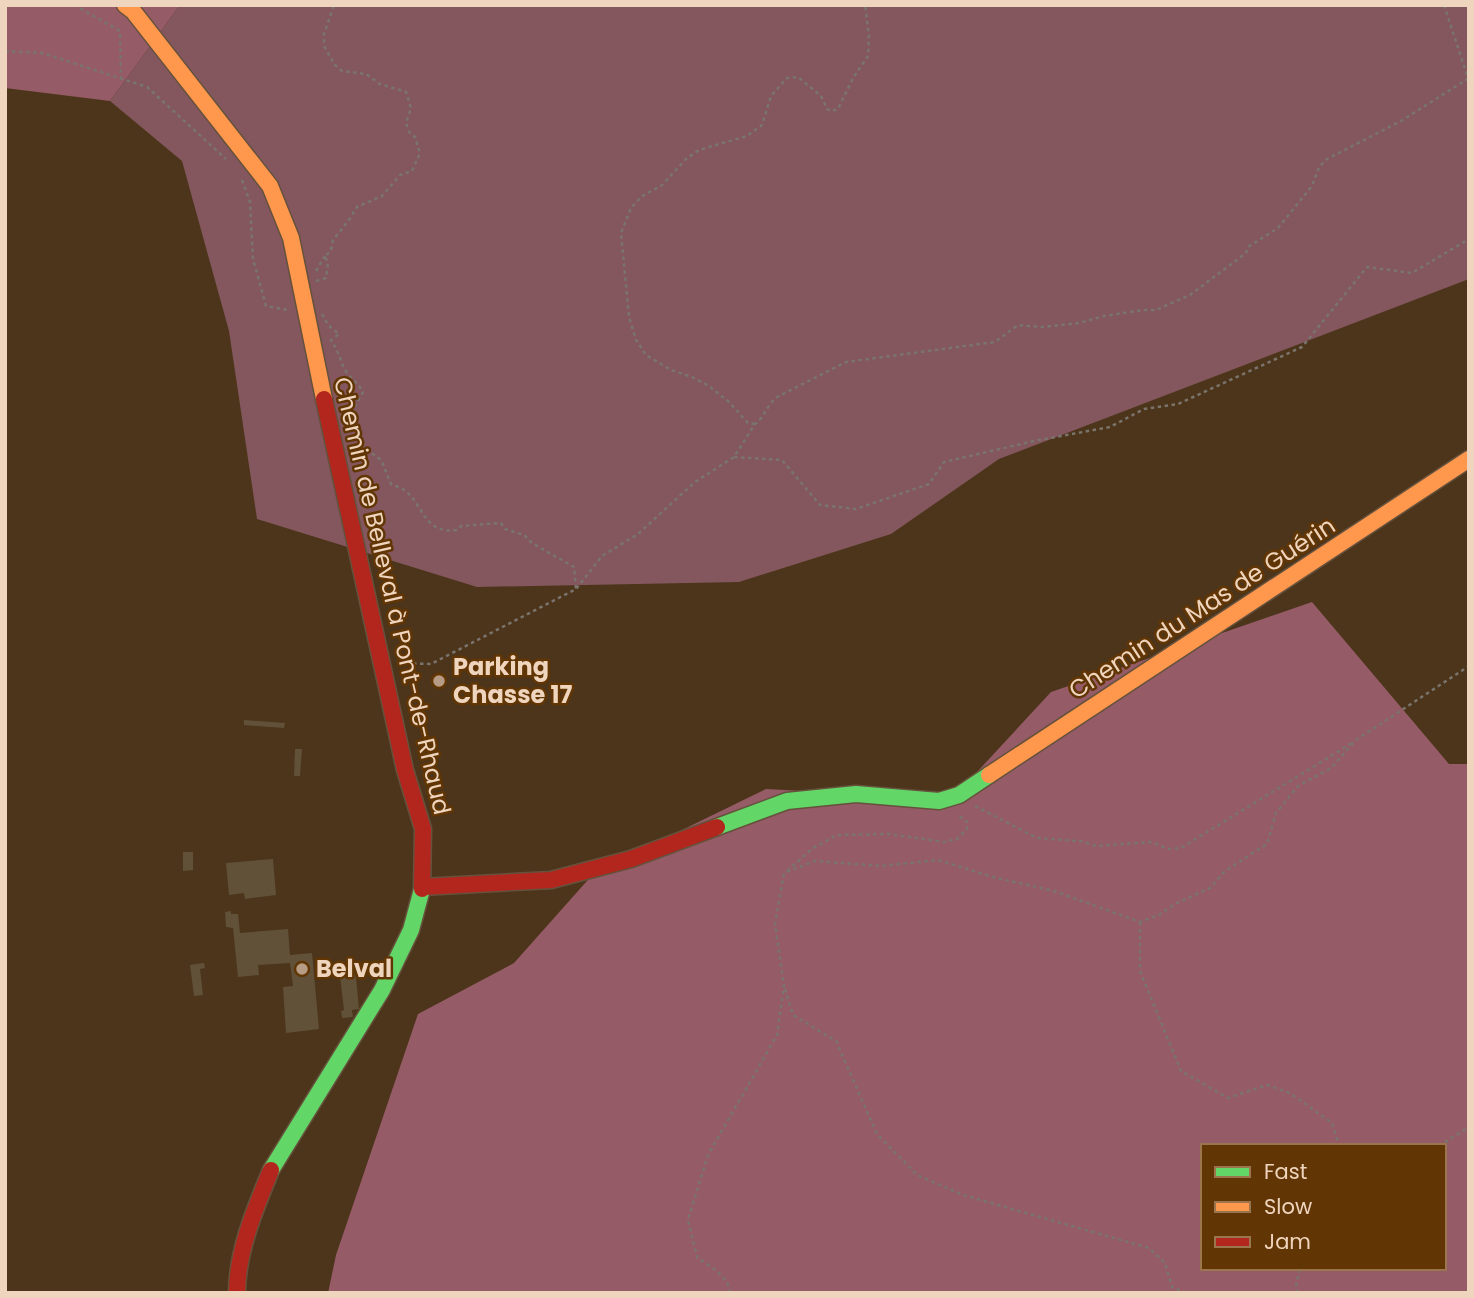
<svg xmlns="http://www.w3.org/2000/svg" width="1474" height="1298" viewBox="0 0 1474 1298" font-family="Poppins,sans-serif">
<rect width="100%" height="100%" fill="#4c351a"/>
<!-- green -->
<path fill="#83575d" d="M 180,5 L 1469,5 L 1469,279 L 999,459 L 891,534 L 739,582 L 477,587 L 257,519 L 229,331 L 182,161 L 110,101 Z"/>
<!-- forest -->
<path fill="#955b66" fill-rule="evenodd" d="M 5,5 L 180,5 L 110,101 L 5,88 Z
M 1312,602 L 1449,764 L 1469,764 L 1469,1293 L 328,1293 L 336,1255 L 418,1014 L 514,963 L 594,873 L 766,789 L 952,799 L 1051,692 ZM 1203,1146 L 1444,1146 L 1444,1268 L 1203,1268 Z"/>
<!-- building -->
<path fill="#615139" d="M 244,720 L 285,723 L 284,728 L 244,725 Z
M 295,749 L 302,749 L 300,776 L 294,776 Z
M 183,852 L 193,852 L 193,870 L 183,871 Z
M 273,859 L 276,895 L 245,899 L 244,893 L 229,895 L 226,863 Z
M 231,911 L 231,914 L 238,914 L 240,933 L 288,929 L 290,955 L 312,953 L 319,1029 L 286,1033 L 283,987 L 293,986 L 290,963 L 258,965 L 259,975 L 238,977 L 233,928 L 226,927 L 225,912 Z
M 203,963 L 204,963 L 205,968 L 200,969 L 203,995 L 194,996 L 190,965 Z
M 342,972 L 355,974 L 356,978 L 359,1009 L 352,1010 L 353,1017 L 342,1018 L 341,1011 L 344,1010 L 340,976 Z"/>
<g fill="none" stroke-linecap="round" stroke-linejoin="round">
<defs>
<path id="fast" d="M 717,827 L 787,801 L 856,794 L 939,801 L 959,795 L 989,775
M 271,1170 L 382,990 L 411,930 L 422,889"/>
<path id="slow" d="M 125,5 L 133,11 L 270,186 L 291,238 L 324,399
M 989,775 L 1469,459"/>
<path id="jam" d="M 324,399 L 405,770 L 423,829 L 422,889
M 422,887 L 551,880 L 631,859 L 717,827
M 237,1293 C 237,1251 255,1209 271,1170"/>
</defs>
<!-- fast casing -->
<use href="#fast" stroke="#65513c" stroke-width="19"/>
<!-- slow casing -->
<use href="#slow" stroke="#65513c" stroke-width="19"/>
<!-- jam casing -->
<use href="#jam" stroke="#65513c" stroke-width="19"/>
<!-- path -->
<path stroke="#7a746c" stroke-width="2.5" stroke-dasharray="3.5 3.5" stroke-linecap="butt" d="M 74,5 L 120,31 L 121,78
M 1132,5 L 1139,5
M 1444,5 L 1468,78
M 5,51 L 42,53 L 147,87 L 226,159
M 242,180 L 250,202 L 253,259 L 266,306 L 288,310
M 316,271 L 325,256
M 316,281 L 326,278 L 328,263 L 325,256 L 331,251 L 333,240 L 349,220 L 357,207 L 382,196 L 400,175 L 412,171 L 420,153 L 415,137 L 409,132 L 406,123 L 411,108 L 406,92 L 380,84 L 366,74 L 342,71 L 335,65 L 324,46 L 324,34 L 334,5
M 322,314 L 328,325 L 339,334 L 331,340 C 339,351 340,362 347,373 C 352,380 359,384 363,392 L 354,408 L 362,446 L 381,460 L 391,484 C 396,486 402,488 406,491 C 425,509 425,534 457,530 L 461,526 L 501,523 L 505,529 L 524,535 L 532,543 L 574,567 L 576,589
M 755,424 L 748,423 L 729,402 L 709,386 L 692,377 L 671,370 L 646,355 L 636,340 L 629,317 L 621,233 L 631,208 L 641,197 L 662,185 L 686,159 L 699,150 L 747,136 L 762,125 L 771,96 L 787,78 L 798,77 L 821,96 L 827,109 L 831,111 L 838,109 L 853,78 L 868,56 L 869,36 L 865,5
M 734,457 L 782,460 L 820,505 L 856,509 L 929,484 L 944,462 L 1034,441 L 1110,427 L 1144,409 L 1178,404 L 1302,347 L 1367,267 L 1412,273 L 1469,239
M 399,663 L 431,664 L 576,589 L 602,556 L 638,534 L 695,482 L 734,457 L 755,424 C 765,417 766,406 777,397 L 846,362 L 995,342 L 1018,325 L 1043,327 L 1079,323 L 1104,316 L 1143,310 L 1156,310 L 1190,295 L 1246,253 L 1248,247 L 1278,228 L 1312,186 L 1319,167 L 1327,159 L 1401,121 L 1469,78
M 975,806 L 1037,838 L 1081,841 L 1096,846 L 1152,842 L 1168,849 L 1181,848 L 1352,743
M 787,871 L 813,848 L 837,835 L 889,834 L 944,842 L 957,839 L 967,829 L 967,822 L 957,814
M 1140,922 L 1140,971 L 1181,1071 L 1228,1098 L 1267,1085 L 1290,1093 L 1332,1123 L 1339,1146
M 785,989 L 793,1015 L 836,1041 L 877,1134 L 917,1175 L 963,1195 L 1149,1248 L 1165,1263 L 1172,1287 L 1185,1293
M 1439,1146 L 1469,1127
M 730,1293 C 729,1276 709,1266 697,1257 L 688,1220 L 708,1155 L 777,1035 L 784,986 L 775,924 L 784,873 L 815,861 L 881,866 L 938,860 L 993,877 L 1054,891 L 1140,922 L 1159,915 L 1175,904 L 1210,888 L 1225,871 L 1267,844 L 1276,813 L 1298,786 L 1331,768 L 1356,740 L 1469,666
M 1298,1293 L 1296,1286 L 1300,1268"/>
<!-- fast -->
<use href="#fast" stroke="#63d668" stroke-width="16"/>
<!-- slow -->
<use href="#slow" stroke="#ff974d" stroke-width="16"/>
<!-- jam -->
<use href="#jam" stroke="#b3261e" stroke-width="16"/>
</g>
<!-- markers -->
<g fill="#b69c85" stroke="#623604" stroke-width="2.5">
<circle cx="439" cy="681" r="7"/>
<circle cx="302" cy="969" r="7"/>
</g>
<g text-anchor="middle" stroke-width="5" stroke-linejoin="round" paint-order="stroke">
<!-- street labels -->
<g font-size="24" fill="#efd4be" stroke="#623604">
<text transform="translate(392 596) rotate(77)" y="8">Chemin de Belleval à Pont-de-Rhaud</text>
<text transform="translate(1202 608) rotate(-33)" y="8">Chemin du Mas de Guérin</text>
</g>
<!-- poi labels -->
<g font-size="24" font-weight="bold" fill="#efd4be" stroke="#623604" text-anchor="start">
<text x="453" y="675">Parking<tspan x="453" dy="28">Chasse 17</tspan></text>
<text x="316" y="977">Belval</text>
</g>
</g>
<!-- border -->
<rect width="1474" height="1298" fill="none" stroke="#efd4be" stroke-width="14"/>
<!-- legend -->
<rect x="1201" y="1144" width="245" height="126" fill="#623604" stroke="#9a754e" stroke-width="2"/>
<rect x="1215" y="1167" width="35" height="10" fill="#63d668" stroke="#9a754e" stroke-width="2"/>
<text x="1264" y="1179" font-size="21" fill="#efd4be">Fast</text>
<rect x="1215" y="1202" width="35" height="10" fill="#ff974d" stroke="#9a754e" stroke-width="2"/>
<text x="1264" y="1214" font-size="21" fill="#efd4be">Slow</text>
<rect x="1215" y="1237" width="35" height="10" fill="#b3261e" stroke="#9a754e" stroke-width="2"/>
<text x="1264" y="1249" font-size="21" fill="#efd4be">Jam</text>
</svg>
